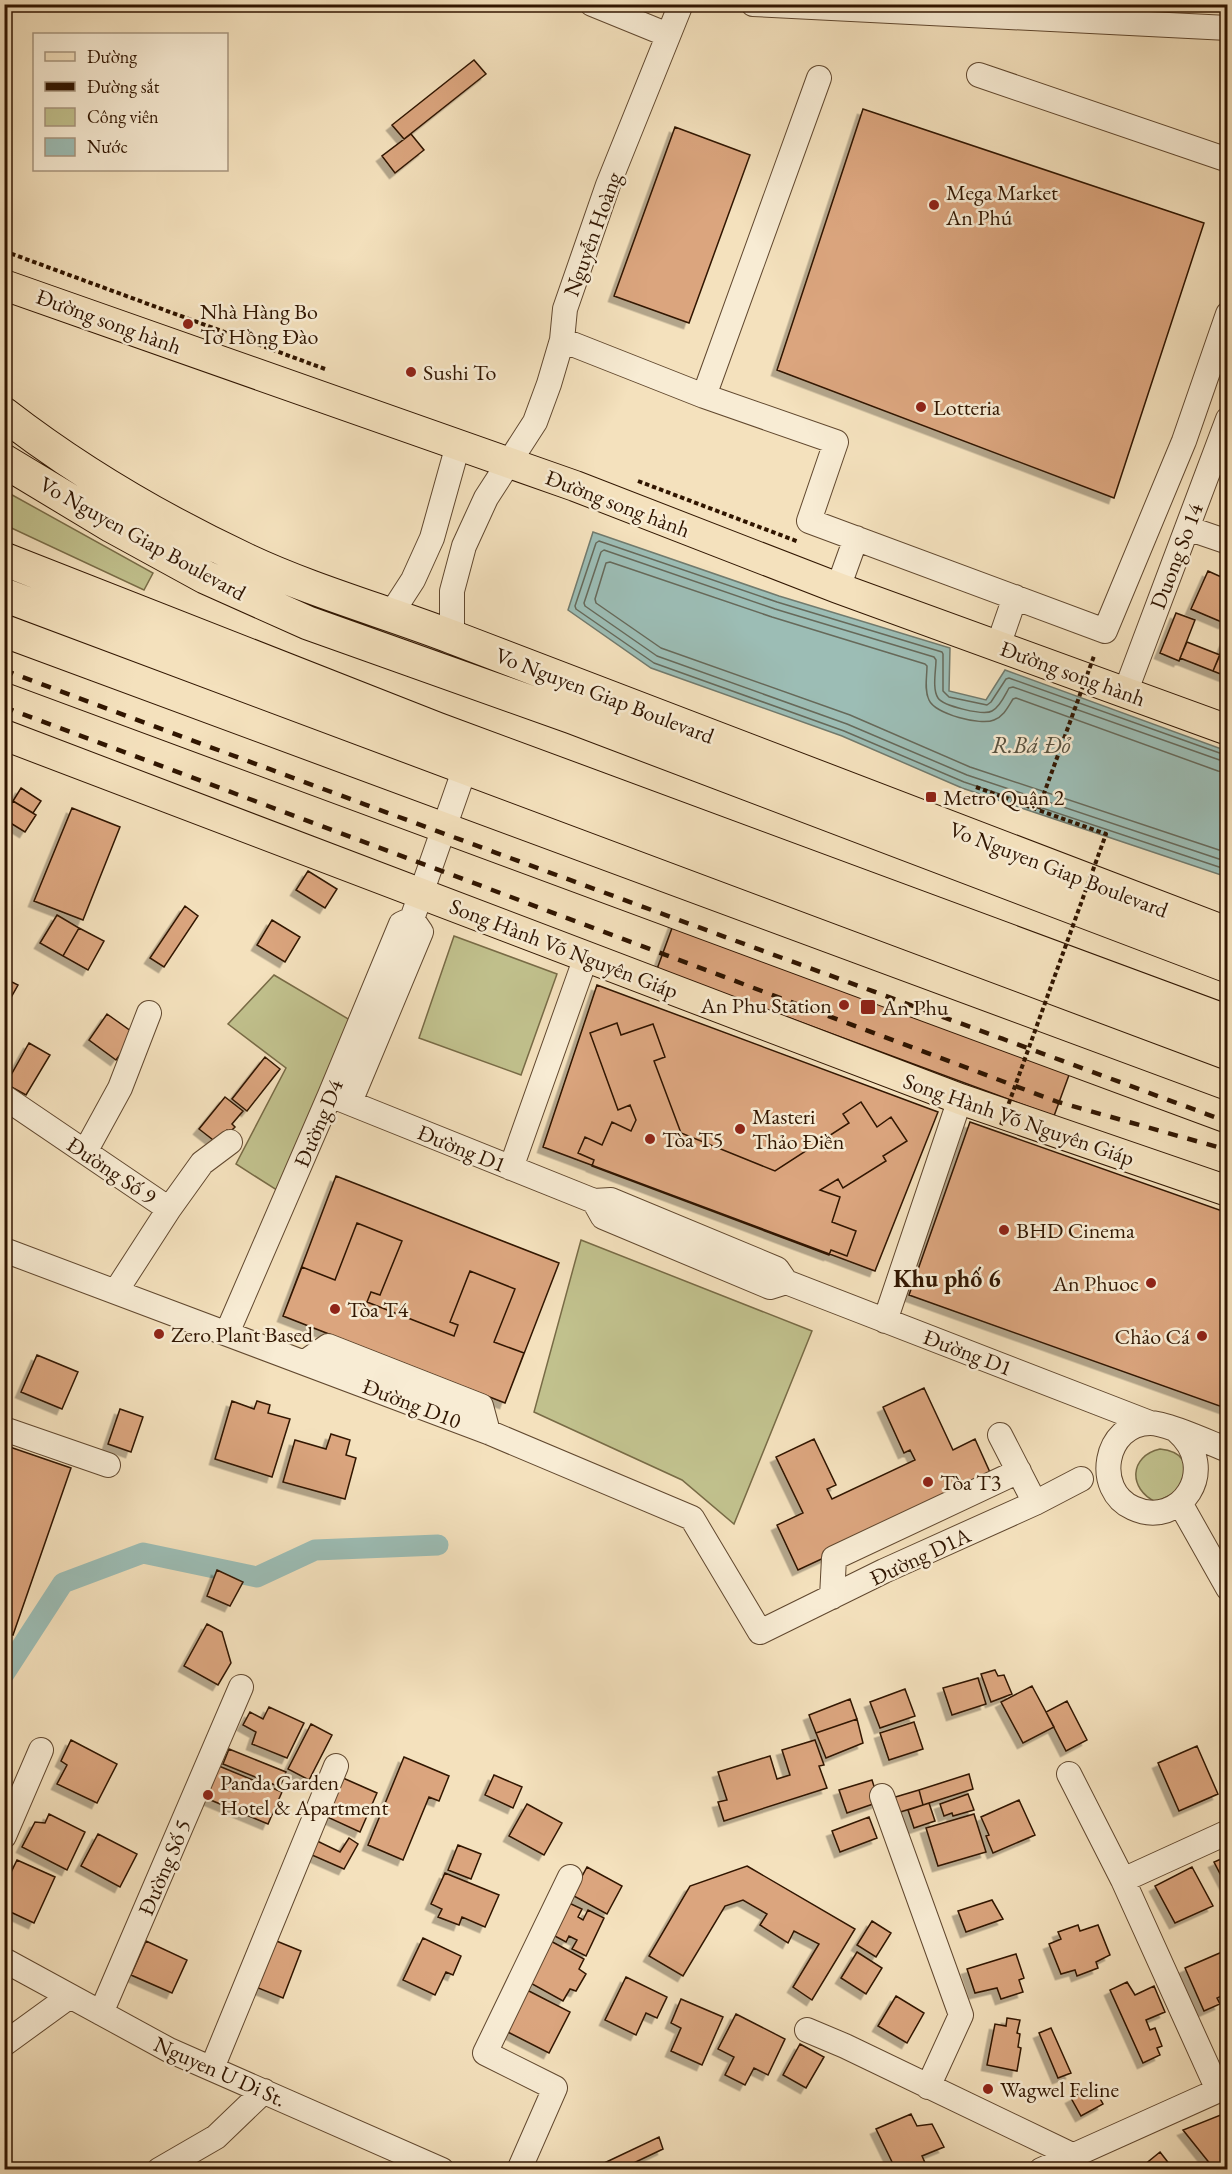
<svg xmlns="http://www.w3.org/2000/svg" width="1232" height="2174" viewBox="0 0 1232 2174" font-family="'EB Garamond',serif">
<defs>
<filter id="shadow"><feDropShadow dx="-5.5" dy="5.5" stdDeviation="0" flood-color="#0004"/></filter>
</defs>
<rect width="100%" height="100%" fill="#f4e1bd"/>
<filter id="stains"><feTurbulence type="fractalNoise" baseFrequency=".00333" numOctaves="4"/><feColorMatrix values="0 0 0 0 .2 0 0 0 0 .09 0 0 0 0 .02 0 0 0 .5 -.17"/></filter>
<radialGradient id="worn" r=".72"><stop offset=".6" stop-color="#630" stop-opacity="0"/><stop offset="1" stop-color="#630" stop-opacity=".3"/></radialGradient>
<!-- green -->
<path fill="#c1c18d" stroke="#786b46" stroke-width="1.5" d="M 5,491 L 153,573 L 144,590 L 5,525 Z
M 454,936 L 557,974 L 521,1075 L 419,1038 Z
M 274,975 L 355,1023 L 283,1194 L 236,1164 L 286,1068 L 228,1024 Z
M 581,1240 L 812,1331 L 734,1524 L 682,1480 L 534,1412 Z
M 1160,1449 C 1187,1452 1185,1465 1187,1487 L 1156,1502 C 1128,1489 1129,1456 1160,1449 Z"/>
<!-- water -->
<path fill="#9cbdb5" stroke="#717a6d" stroke-width="1.5" d="M 593,532 L 779,596 L 950,648 L 949,691 L 986,700 L 1005,670 L 1227,751 L 1227,877 L 962,788 L 842,736 L 651,668 L 568,610 Z"/>
<g fill="none" stroke-linecap="round" stroke-linejoin="round">
<!-- shore -->
<path stroke="#66695a" stroke-width="1.5" d="M 1228,756 L 1009,678 L 1006,679 L 991,702 L 987,705 L 949,697 L 943,691 L 943,654 L 942,652 L 777,602 L 599,541 L 596,543 L 575,606 L 576,609 L 654,663 L 844,731 L 964,782 L 1228,870
M 1228,763 L 1013,687 L 1009,688 C 1005,695 1000,707 992,711 C 984,716 943,706 938,698 C 932,689 936,670 936,660 L 934,657 L 775,609 L 604,550 L 601,552 L 584,603 L 585,606 L 657,656 L 847,724 L 967,775 L 1228,862
M 1228,772 L 1218,771 L 1016,698 L 1013,699 C 1008,707 1004,716 994,720 C 981,726 935,714 929,700 C 924,690 927,677 927,666 L 925,664 L 772,617 L 610,562 L 606,563 L 595,599 L 596,603 L 661,648 L 850,715 L 970,767 L 1228,853"/>
<!-- canal -->
<path stroke="#9cbdb5" stroke-width="21" d="M 4,1674 L 63,1583 L 143,1553 L 257,1577 L 315,1550 L 438,1545"/>
</g>
<!-- building -->
<path fill="#dba57e" stroke="#301500" stroke-width="1.5" filter="url(#shadow)" d="M 474,60 L 486,74 L 404,139 L 392,125 Z
M 863,109 L 1204,223 L 1114,498 L 777,370 Z
M 675,127 L 750,155 L 689,323 L 614,296 Z
M 411,134 L 424,150 L 395,173 L 382,156 Z
M 1208,571 L 1228,580 L 1228,616 L 1224,623 L 1191,609 Z
M 1176,613 L 1195,620 L 1179,661 L 1160,653 Z
M 1227,637 L 1228,637 L 1228,677 L 1213,671 Z
M 1187,642 L 1220,655 L 1213,671 L 1180,658 Z
M 21,788 L 41,801 L 33,813 L 13,801 Z
M 13,801 L 36,815 L 25,832 L 4,819 L 4,814 Z
M 72,808 L 120,827 L 83,920 L 34,901 Z
M 308,871 L 337,889 L 325,908 L 296,890 Z
M 185,906 L 198,916 L 164,967 L 150,958 Z
M 679,909 L 1076,1056 L 1054,1116 L 657,969 Z
M 57,915 L 79,928 L 63,956 L 40,943 Z
M 272,920 L 300,937 L 285,962 L 257,945 Z
M 79,928 L 104,941 L 88,970 L 63,956 Z
M 4,978 L 18,985 L 4,1010 Z
M 597,985 L 938,1112 L 875,1271 L 543,1147 Z
M 107,1014 L 135,1034 L 116,1060 L 89,1040 Z
M 617,1023 L 621,1035 L 653,1024 L 665,1057 L 654,1061 L 681,1133 L 775,1171 L 849,1123 L 843,1114 L 861,1102 L 877,1127 L 891,1117 L 907,1141 L 883,1156 L 886,1161 L 843,1188 L 838,1179 L 820,1190 L 840,1197 L 832,1222 L 856,1231 L 847,1256 L 831,1250 L 829,1255 L 592,1166 L 594,1160 L 578,1153 L 585,1137 L 602,1145 L 612,1122 L 631,1131 L 636,1120 L 630,1105 L 618,1110 L 590,1033 Z
M 29,1043 L 50,1055 L 26,1095 L 6,1084 Z
M 265,1057 L 280,1069 L 247,1111 L 232,1099 Z
M 225,1097 L 243,1111 L 232,1124 L 235,1127 L 230,1132 L 227,1130 L 217,1143 L 199,1129 Z
M 970,1122 L 1228,1213 L 1228,1409 L 909,1295 Z
M 336,1176 L 559,1263 L 505,1403 L 283,1316 Z
M 357,1223 L 402,1241 L 380,1295 L 371,1292 L 367,1302 L 454,1336 L 458,1325 L 450,1322 L 470,1271 L 515,1289 L 494,1342 L 524,1353 L 505,1403 L 283,1316 L 302,1267 L 335,1280 Z
M 37,1355 L 78,1372 L 62,1409 L 21,1392 Z
M 924,1388 L 953,1450 L 975,1439 L 993,1479 L 798,1570 L 777,1525 L 803,1513 L 776,1457 L 814,1439 L 836,1485 L 827,1489 L 832,1499 L 915,1460 L 910,1450 L 904,1453 L 883,1407 Z
M 232,1401 L 254,1409 L 257,1401 L 270,1405 L 268,1413 L 290,1419 L 272,1477 L 215,1459 Z
M 120,1409 L 143,1417 L 131,1452 L 108,1444 Z
M 331,1434 L 350,1440 L 346,1455 L 356,1458 L 345,1499 L 283,1482 L 295,1440 L 326,1449 Z
M 4,1445 L 71,1468 L 13,1635 L 4,1632 Z
M 217,1570 L 243,1582 L 230,1606 L 207,1596 Z
M 207,1624 L 222,1632 L 231,1663 L 218,1685 L 184,1666 Z
M 995,1670 L 998,1676 L 1004,1675 L 1012,1694 L 991,1702 L 981,1674 Z
M 978,1678 L 986,1704 L 952,1715 L 943,1688 Z
M 1032,1686 L 1054,1727 L 1023,1743 L 1001,1702 Z
M 905,1689 L 915,1716 L 880,1728 L 870,1702 Z
M 850,1699 L 857,1719 L 816,1733 L 809,1715 Z
M 1067,1701 L 1087,1740 L 1066,1751 L 1046,1712 Z
M 269,1707 L 304,1723 L 287,1758 L 252,1744 L 256,1732 L 243,1725 L 250,1712 L 263,1719 Z
M 857,1719 L 863,1743 L 826,1758 L 816,1733 Z
M 914,1722 L 923,1749 L 889,1760 L 880,1733 Z
M 311,1724 L 332,1735 L 309,1780 L 288,1769 Z
M 71,1740 L 117,1764 L 97,1803 L 57,1784 L 67,1765 L 61,1761 Z
M 815,1740 L 824,1765 L 819,1766 L 827,1788 L 724,1821 L 718,1802 L 727,1800 L 718,1772 L 770,1756 L 777,1779 L 790,1775 L 782,1750 Z
M 1197,1746 L 1218,1794 L 1179,1811 L 1158,1763 Z
M 229,1749 L 286,1772 L 280,1787 L 223,1764 Z
M 404,1757 L 449,1776 L 439,1801 L 429,1797 L 403,1860 L 368,1845 Z
M 214,1764 L 282,1792 L 268,1824 L 201,1796 Z
M 969,1774 L 973,1789 L 923,1805 L 919,1790 Z
M 494,1775 L 522,1787 L 513,1808 L 485,1795 Z
M 343,1778 L 377,1793 L 360,1832 L 325,1816 Z
M 872,1780 L 879,1802 L 847,1813 L 839,1790 Z
M 919,1790 L 923,1805 L 897,1813 L 892,1798 Z
M 968,1794 L 974,1810 L 953,1816 L 952,1813 L 944,1816 L 940,1804 Z
M 1019,1800 L 1035,1835 L 993,1853 L 986,1836 L 989,1835 L 981,1817 Z
M 929,1803 L 935,1821 L 914,1828 L 908,1810 Z
M 527,1804 L 562,1823 L 544,1855 L 509,1836 Z
M 49,1814 L 85,1832 L 67,1870 L 22,1847 L 35,1822 L 45,1823 Z
M 974,1814 L 986,1852 L 938,1866 L 926,1828 Z
M 869,1817 L 877,1838 L 840,1852 L 832,1831 Z
M 98,1834 L 137,1854 L 120,1887 L 81,1866 Z
M 349,1838 L 358,1844 L 344,1869 L 305,1852 L 313,1839 L 340,1852 Z
M 458,1845 L 481,1854 L 471,1879 L 448,1870 Z
M 1228,1856 L 1228,1889 L 1214,1862 Z
M 17,1860 L 55,1877 L 34,1923 L 4,1909 L 4,1887 Z
M 747,1866 L 855,1929 L 812,2000 L 793,1987 L 819,1944 L 794,1931 L 788,1943 L 760,1925 L 767,1914 L 743,1900 L 725,1906 L 683,1976 L 649,1956 L 690,1886 Z
M 587,1867 L 622,1886 L 607,1914 L 572,1895 Z
M 1192,1867 L 1213,1906 L 1175,1923 L 1155,1886 Z
M 445,1873 L 499,1895 L 485,1927 L 462,1917 L 459,1925 L 438,1917 L 442,1909 L 431,1904 Z
M 992,1900 L 1003,1919 L 966,1932 L 958,1911 Z
M 567,1902 L 582,1909 L 578,1917 L 583,1920 L 588,1910 L 604,1918 L 586,1956 L 572,1949 L 577,1940 L 569,1936 L 566,1942 L 551,1934 Z
M 872,1921 L 891,1933 L 876,1957 L 857,1945 Z
M 1078,1925 L 1080,1931 L 1098,1925 L 1110,1955 L 1096,1962 L 1098,1968 L 1077,1976 L 1075,1970 L 1061,1974 L 1049,1944 L 1061,1939 L 1058,1932 Z
M 269,1938 L 301,1951 L 283,1998 L 251,1985 Z
M 423,1938 L 461,1956 L 453,1975 L 446,1972 L 435,1995 L 403,1980 Z
M 547,1939 L 584,1959 L 579,1969 L 586,1974 L 576,1991 L 570,1989 L 563,2001 L 525,1980 Z
M 146,1941 L 187,1960 L 172,1993 L 131,1975 Z
M 857,1952 L 882,1968 L 866,1994 L 841,1978 Z
M 1222,1952 L 1228,1963 L 1228,1993 L 1217,1998 L 1220,2004 L 1204,2011 L 1185,1968 Z
M 1016,1954 L 1024,1978 L 1019,1980 L 1023,1992 L 1001,1999 L 997,1988 L 975,1993 L 967,1969 Z
M 626,1977 L 667,1997 L 657,2018 L 646,2013 L 636,2035 L 605,2020 Z
M 1127,1982 L 1135,1995 L 1154,1986 L 1165,2012 L 1146,2020 L 1150,2030 L 1155,2028 L 1162,2046 L 1157,2048 L 1160,2055 L 1143,2063 L 1110,1990 Z
M 525,1989 L 570,2012 L 549,2053 L 504,2030 Z
M 896,1996 L 924,2013 L 907,2043 L 878,2026 Z
M 681,1999 L 723,2017 L 702,2065 L 671,2051 L 681,2028 L 671,2023 Z
M 736,2014 L 785,2039 L 768,2075 L 754,2068 L 745,2085 L 725,2075 L 734,2057 L 718,2049 Z
M 1007,2018 L 1020,2020 L 1017,2033 L 1020,2034 L 1018,2047 L 1021,2048 L 1017,2071 L 987,2065 L 995,2024 L 1006,2026 Z
M 1051,2028 L 1071,2073 L 1058,2078 L 1039,2033 Z
M 800,2044 L 824,2057 L 806,2088 L 783,2075 Z
M 1093,2086 L 1103,2104 L 1081,2116 L 1071,2098 Z
M 1228,2112 L 1228,2170 L 1215,2170 L 1183,2130 Z
M 911,2114 L 917,2126 L 932,2124 L 944,2147 L 922,2156 L 926,2165 L 917,2170 L 896,2170 L 876,2129 Z
M 659,2137 L 663,2149 L 619,2170 L 601,2170 L 600,2165 Z
M 1160,2152 L 1174,2170 L 1138,2170 Z"/>
<g fill="none" stroke-linecap="round" stroke-linejoin="round">
<defs>
<path id="minor" d="M 592,4 L 668,35
M 753,4 L 1228,28
M 979,75 L 1228,160
M 562,340 L 704,396 L 836,442 L 809,521 L 1105,631 L 1184,441 L 1228,314
M 704,396 L 819,78
M 1187,528 L 1228,542
M 838,588 L 856,538
M 391,614 L 413,580 L 432,538 L 458,445
M 452,637 L 452,591 L 464,546 L 486,498 L 535,422 L 549,384 L 562,340 L 565,309 L 608,185 L 681,4
M 998,646 L 1015,597
M 1125,693 L 1228,419
M 330,1095 L 594,1201 L 611,1200 L 777,1269 L 786,1282 L 770,1287 L 603,1217 L 594,1201
M 4,1097 L 169,1209 L 116,1291
M 350,1102 L 421,932 L 412,919
M 85,1152 L 120,1088 L 149,1013
M 511,1168 L 586,957
M 169,1209 L 202,1163 L 230,1142
M 4,1250 L 488,1432 L 692,1518 L 760,1632 L 884,1571 L 1035,1503 L 1081,1479
M 786,1282 L 1150,1423
M 885,1321 L 960,1099
M 227,1333 L 330,1095 L 401,924 L 412,919 L 465,768
M 305,1362 L 328,1346 L 481,1406 L 488,1432
M 4,1429 L 108,1465
M 1177,1431 C 1221,1469 1180,1530 1133,1508 C 1093,1490 1104,1424 1150,1423 C 1166,1423 1210,1443 1228,1450
M 1000,1435 L 1035,1503
M 1180,1503 L 1228,1588
M 832,1597 L 834,1558 L 1019,1471
M 1069,1774 L 1123,1880 L 1218,2090
M 882,1796 L 961,2015 L 928,2087
M 4,1836 L 41,1750
M 1123,1880 L 1226,1833
M 4,1960 L 169,2050 L 442,2170
M 101,2013 L 241,1687
M 807,2030 L 845,2046 L 1072,2155
M 4,2044 L 70,1996
M 212,2068 L 336,1766
M 159,2170 L 216,2137 L 264,2091
M 519,2170 L 555,2088 L 485,2053 L 570,1877
M 1041,2170 L 1228,2086"/>
<path id="major" d="M 4,285 L 575,486 L 838,588 L 1228,730
M 4,665 L 1228,1118
M 4,735 L 960,1099 L 1228,1191"/>
<path id="highway" d="M 4,414 C 79,472 161,520 246,560 C 312,591 384,611 452,637 L 1228,934
M 4,461 L 112,526 L 205,577 L 308,623 L 572,717 L 1228,966
M 4,559 L 437,729 L 1228,1022
M 4,595 L 1228,1053"/>
</defs>
<!-- minor casing -->
<use href="#minor" stroke="#61482f" stroke-width="26"/>
<!-- major casing -->
<use href="#major" stroke="#301500" stroke-width="32"/>
<!-- highway casing -->
<use href="#highway" stroke="#301500" stroke-width="35"/>
<!-- path -->
<path stroke="#301500" stroke-width="4" stroke-dasharray="4.5 3" stroke-linecap="butt" d="M 4,251 L 325,369
M 638,481 L 799,542
M 976,787 L 1038,810"/>
<!-- minor -->
<use href="#minor" stroke="#f8ecd4" stroke-width="24"/>
<!-- major -->
<use href="#major" stroke="#f4e1bd" stroke-width="30"/>
<!-- highway -->
<use href="#highway" stroke="#f4e1bd" stroke-width="33"/>
<!-- rail -->
<path stroke="#301500" stroke-width="4.5" stroke-dasharray="10 10" stroke-linecap="butt" d="M 4,670 C 411,823 820,971 1228,1122
M 4,707 L 1058,1102 L 1228,1150"/>
<!-- path-bridge -->
<path stroke="#301500" stroke-width="4" stroke-dasharray="4.5 3" stroke-linecap="butt" d="M 1001,1125 L 1106,834 L 1038,810 L 1094,656"/>
</g>
<!-- markers -->
<g fill="#8f2418" stroke="#f8ecd4" stroke-width="2">
<circle cx="934" cy="205" r="6"/>
<circle cx="188" cy="324" r="6"/>
<circle cx="411" cy="372" r="6"/>
<circle cx="921" cy="407" r="6"/>
<rect x="925" y="791" width="12" height="12" rx="3"/>
<circle cx="844" cy="1005" r="6"/>
<rect x="860" y="999" width="16" height="16" rx="3"/>
<circle cx="740" cy="1129" r="6"/>
<circle cx="650" cy="1139" r="6"/>
<circle cx="1004" cy="1230" r="6"/>
<circle cx="1151" cy="1283" r="6"/>
<circle cx="335" cy="1309" r="6"/>
<circle cx="159" cy="1334" r="6"/>
<circle cx="1202" cy="1336" r="6"/>
<circle cx="928" cy="1482" r="6"/>
<circle cx="208" cy="1795" r="6"/>
<circle cx="988" cy="2089" r="6"/>
</g>
<g text-anchor="middle" stroke-width="5" stroke-linejoin="round" paint-order="stroke">
<!-- poi labels -->
<g font-size="22" fill="#301500" stroke="#f8ecd4" text-anchor="start">
<text x="946" y="200">Mega Market<tspan x="946" dy="25">An Phú</tspan></text>
<text x="200" y="319">Nhà Hàng Bo<tspan x="200" dy="25">Tơ Hồng Đào</tspan></text>
<text x="423" y="380">Sushi To</text>
<text x="933" y="415">Lotteria</text>
<text x="943" y="805">Metro Quận 2</text>
<text x="832" y="1013" text-anchor="end">An Phu Station</text>
<text x="882" y="1015">An Phu</text>
<text x="752" y="1124">Masteri<tspan x="752" dy="25">Thảo Điền</tspan></text>
<text x="662" y="1147">Tòa T5</text>
<text x="1016" y="1238">BHD Cinema</text>
<text x="1139" y="1291" text-anchor="end">An Phuoc</text>
<text x="347" y="1317">Tòa T4</text>
<text x="171" y="1342">Zero Plant Based</text>
<text x="1190" y="1344" text-anchor="end">Chảo Cá</text>
<text x="940" y="1490">Tòa T3</text>
<text x="220" y="1790">Panda Garden<tspan x="220" dy="25">Hotel &amp; Apartment</tspan></text>
<text x="1000" y="2097">Wagwel Feline</text>
</g>
<!-- street labels -->
<g font-size="22" fill="#301500" stroke="#f8ecd4">
<text transform="translate(592 234) rotate(-70)" y="8">Nguyễn Hoàng</text>
<text transform="translate(109 321) rotate(20)" y="8">Đường song hành</text>
<text transform="translate(618 503) rotate(21)" y="8">Đường song hành</text>
<text transform="translate(143 538) rotate(29)" y="8">Vo Nguyen Giap Boulevard</text>
<text transform="translate(1176 556) rotate(-69)" y="8">Duong So 14</text>
<text transform="translate(1073 673) rotate(20)" y="8">Đường song hành</text>
<text transform="translate(605 695) rotate(21)" y="8">Vo Nguyen Giap Boulevard</text>
<text transform="translate(1059 869) rotate(21)" y="8">Vo Nguyen Giap Boulevard</text>
<text transform="translate(564 948) rotate(21)" y="8">Song Hành Võ Nguyên Giáp</text>
<text transform="translate(1019 1119) rotate(19)" y="8">Song Hành Võ Nguyên Giáp</text>
<text transform="translate(318 1123) rotate(-67)" y="8">Đường D4</text>
<text transform="translate(462 1148) rotate(22)" y="8">Đường D1</text>
<text transform="translate(112 1170) rotate(34)" y="8">Đường Số 9</text>
<text transform="translate(968 1352) rotate(21)" y="8">Đường D1</text>
<text transform="translate(412 1403) rotate(21)" y="8">Đường D10</text>
<text transform="translate(920 1556) rotate(-25)" y="8">Đường D1A</text>
<text transform="translate(164 1867) rotate(-67)" y="8">Đường Số 5</text>
<text transform="translate(220 2071) rotate(24)" y="8">Nguyen U Di St.</text>
</g>
<!-- water labels -->
<g font-size="24" font-style="italic" fill="#56503f" stroke="#f8ecd4">
<text x="1031" y="753">R.Bá Đỏ</text>
</g>
<!-- neighbourhood labels -->
<g font-size="24" font-weight="bold" fill="#301500" stroke="#f8ecd4">
<text x="947" y="1287">Khu phố 6</text>
</g>
</g>
<!-- margin -->
<rect width="1232" height="2174" fill="none" stroke="#f4e1bd" stroke-width="24"/>
<rect x="6" y="6" width="1220" height="2162" fill="none" stroke="#301500" stroke-width="3"/>
<rect x="12" y="12" width="1208" height="2150" fill="none" stroke="#301500" stroke-width="1.5"/>
<!-- legend -->
<rect x="33" y="33" width="195" height="138" fill="#f8ecd4" stroke="#a8967f" stroke-width="1.5"/>
<rect x="45" y="52" width="30" height="9" fill="#f4e1bd" stroke="#a8967f" stroke-width="1.5"/>
<text x="87" y="63" font-size="18" fill="#301500">Đường</text>
<rect x="45" y="82" width="30" height="9" fill="#301500" stroke="#a8967f" stroke-width="1.5"/>
<text x="87" y="93" font-size="18" fill="#301500">Đường sắt</text>
<rect x="45" y="108" width="30" height="18" fill="#c1c18d" stroke="#a8967f" stroke-width="1.5"/>
<text x="87" y="123" font-size="18" fill="#301500">Công viên</text>
<rect x="45" y="138" width="30" height="18" fill="#9cbdb5" stroke="#a8967f" stroke-width="1.5"/>
<text x="87" y="153" font-size="18" fill="#301500">Nước</text>
<rect width="100%" height="100%" filter="url(#stains)"/>
<rect width="100%" height="100%" fill="url(#worn)"/>
</svg>
